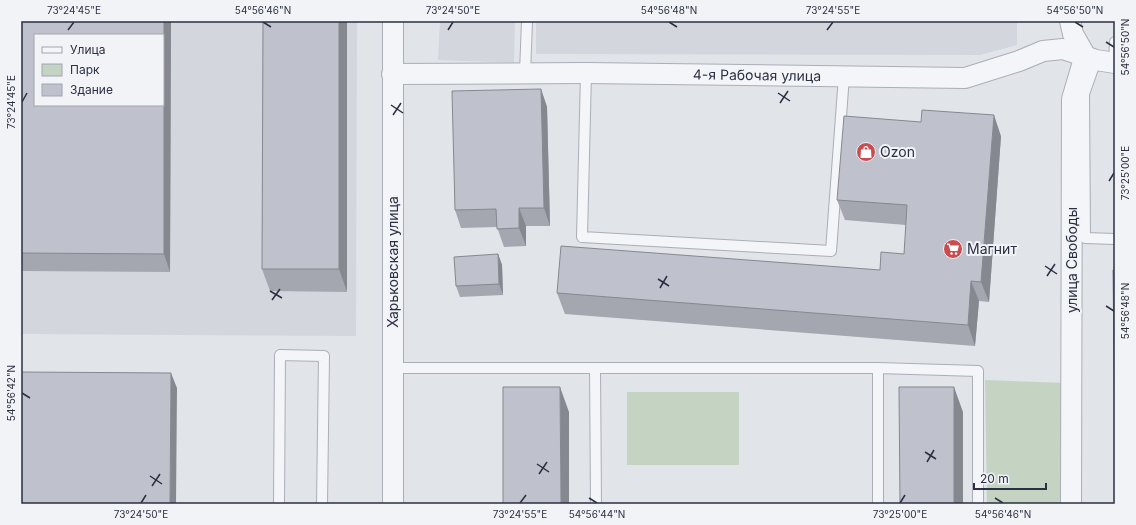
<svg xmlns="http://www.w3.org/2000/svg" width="1136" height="525" viewBox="0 0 1136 525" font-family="Inter,sans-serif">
<rect width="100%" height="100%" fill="#e1e4e9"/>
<!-- built -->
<path fill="#d4d6de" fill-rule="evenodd" d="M 21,21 L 357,21 L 356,336 L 21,334 ZM 35,35 L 163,35 L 163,105 L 35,105 Z
M 440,21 L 515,21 L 514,63 L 438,60 Z
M 536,21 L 1017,21 L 1017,45 L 980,55 L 536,54 Z"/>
<!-- green -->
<path fill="#c5d3c3" d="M 985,380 L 1067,383 L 1067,504 L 987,504 Z
M 627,392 L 739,392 L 739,465 L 627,465 Z"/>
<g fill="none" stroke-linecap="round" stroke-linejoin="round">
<defs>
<path id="lane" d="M 1096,60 L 1084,94 L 1085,238 L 1115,239
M 1114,63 L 1115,42
M 525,73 L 527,21
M 586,73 L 582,237 L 831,251 L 844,76
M 394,368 L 878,368 L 978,371 L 978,504
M 595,368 L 596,504
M 878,368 L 878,504
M 279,504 L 280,355 L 324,356 L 322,504"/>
<g id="street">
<path d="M 1070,21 L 1073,34 L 1085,55 L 1072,99 L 1071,504"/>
<path id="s1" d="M 392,74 L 586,73 L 965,78 L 1019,61 L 1043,51 L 1063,49 L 1096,60 L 1115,63"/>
<path d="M 393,504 L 393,21"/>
</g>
</defs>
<!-- lane casing -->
<use href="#lane" stroke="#aaaeb7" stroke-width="12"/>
<!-- street casing -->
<use href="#street" stroke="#aaaeb7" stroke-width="22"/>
<!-- lane -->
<use href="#lane" stroke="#f4f5f8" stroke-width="10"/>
<!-- street -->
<use href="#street" stroke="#f4f5f8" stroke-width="20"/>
</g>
<!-- wall -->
<path fill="#a4a7af" d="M 21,21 L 171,21 L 170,272 L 21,271 Z
M 263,21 L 347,292 L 270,291 L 262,269 Z
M 541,89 L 547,107 L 550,226 L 526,226 L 526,246 L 504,247 L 497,227 L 461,228 L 455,210 Z
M 1001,136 L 989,302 L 979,301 L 975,346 L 565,314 L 557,293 L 880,270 L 904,254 L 906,225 L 845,220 L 837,200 Z
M 498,254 L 502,265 L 503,295 L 460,297 L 456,286 Z"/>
<!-- shaded-wall -->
<path fill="#86888f" d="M 164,21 L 171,21 L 170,272 L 164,254 Z
M 339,21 L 347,21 L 347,292 L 339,269 Z
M 541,89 L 547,107 L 550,226 L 544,208 Z
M 994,115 L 1001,136 L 989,302 L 981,282 Z
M 519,208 L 526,226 L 526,246 L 519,228 Z
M 498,254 L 502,265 L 503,295 L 499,284 Z
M 971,281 L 979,301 L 975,346 L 968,325 Z
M 171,373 L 177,388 L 176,504 L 170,504 Z
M 560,387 L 569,412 L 569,504 L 561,504 Z
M 954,387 L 963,412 L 963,504 L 954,504 Z"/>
<!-- building -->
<path fill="#bfc2cc" stroke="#86888f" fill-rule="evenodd" d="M 21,21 L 164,21 L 164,254 L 21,253 ZM 35,35 L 163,35 L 163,105 L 35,105 Z
M 263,21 L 339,21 L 339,269 L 262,269 Z
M 541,89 L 544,208 L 519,208 L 519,228 L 497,229 L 496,209 L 455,210 L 452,91 Z
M 922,110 L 994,115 L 981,282 L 971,281 L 968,325 L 557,293 L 561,246 L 880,270 L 881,252 L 904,254 L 907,205 L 837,200 L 844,116 L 921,122 Z
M 498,254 L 499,284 L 456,286 L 454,257 Z
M 1113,270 L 1115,270 L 1115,443 Z
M 21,372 L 171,373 L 170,504 L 21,504 Z
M 503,387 L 560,387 L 561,504 L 503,504 Z
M 899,387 L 954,387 L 954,504 L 900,504 Z"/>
<!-- ticks -->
<path fill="none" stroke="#2a3041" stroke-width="1.5" d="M 263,22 L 271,27M 669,22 L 677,27M 1075,22 L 1083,27M 68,30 L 74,22M 448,30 L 453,22M 827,30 L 833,22M 1106,42 L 1114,47M 778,93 L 790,101M 22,102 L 27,93M 780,103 L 788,91M 391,105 L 403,113M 393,115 L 401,103M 1109,181 L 1114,173M 1045,266 L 1057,274M 1047,276 L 1055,264M 658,279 L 669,286M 660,288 L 667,276M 270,291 L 282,298M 272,300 L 280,289M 1106,306 L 1114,311M 22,393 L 30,398M 925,452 L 936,459M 927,462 L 934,450M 537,464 L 549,472M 539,474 L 547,462M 150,476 L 162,484M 152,486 L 160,474M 589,498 L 597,503M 995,498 L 1003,503M 141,503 L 146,495M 520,503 L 526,495M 900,503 L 905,495"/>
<!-- icons -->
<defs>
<symbol id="shop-disc" viewBox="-11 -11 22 22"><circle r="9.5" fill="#c94c50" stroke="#f1f3f7"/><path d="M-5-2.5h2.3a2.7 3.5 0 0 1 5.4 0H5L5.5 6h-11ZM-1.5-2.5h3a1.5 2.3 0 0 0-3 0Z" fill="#fff"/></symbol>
<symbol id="supermarket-disc" viewBox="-11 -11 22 22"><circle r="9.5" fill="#c94c50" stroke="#f1f3f7"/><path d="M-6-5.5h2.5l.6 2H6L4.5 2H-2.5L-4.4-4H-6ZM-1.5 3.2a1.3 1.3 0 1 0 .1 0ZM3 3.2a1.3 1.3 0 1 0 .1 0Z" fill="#fff"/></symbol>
</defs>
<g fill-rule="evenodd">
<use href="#shop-disc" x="855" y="141" width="22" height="22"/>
<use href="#supermarket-disc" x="942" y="238" width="22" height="22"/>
</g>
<g text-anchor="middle" stroke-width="4" stroke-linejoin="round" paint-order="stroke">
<!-- street labels -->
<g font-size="14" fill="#2a3041" stroke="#f1f3f7">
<text dy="5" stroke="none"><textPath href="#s1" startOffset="365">4-я Рабочая улица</textPath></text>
<text transform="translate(1072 260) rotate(-90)" y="5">улица Свободы</text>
<text transform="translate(393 262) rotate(-90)" y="5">Харьковская улица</text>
</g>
<!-- poi labels -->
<g font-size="14" fill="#2a3041" stroke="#f1f3f7" text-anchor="start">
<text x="880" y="157">Ozon</text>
<text x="967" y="254">Магнит</text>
</g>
</g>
<!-- border -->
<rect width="1136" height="525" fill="none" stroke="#f1f3f7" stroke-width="44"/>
<!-- legend -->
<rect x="34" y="34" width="130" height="72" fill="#f1f3f7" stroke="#a1a5ae"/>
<rect x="42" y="47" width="20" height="6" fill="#f4f5f8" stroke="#a1a5ae"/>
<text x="70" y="54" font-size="12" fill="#2a3041">Улица</text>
<rect x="42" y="64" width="20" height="12" fill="#c5d3c3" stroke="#a1a5ae"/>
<text x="70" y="74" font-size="12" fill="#2a3041">Парк</text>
<rect x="42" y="84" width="20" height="12" fill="#bfc2cc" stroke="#a1a5ae"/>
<text x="70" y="94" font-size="12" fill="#2a3041">Здание</text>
<!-- scale -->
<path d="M974 483v6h72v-6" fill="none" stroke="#2a3041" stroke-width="2"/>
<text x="980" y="483" font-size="12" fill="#2a3041" stroke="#f1f3f7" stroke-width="3" paint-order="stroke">20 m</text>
<rect x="22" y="22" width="1092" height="481" fill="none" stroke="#2a3041" stroke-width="1.5"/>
<g font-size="10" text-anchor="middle" fill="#2a3041">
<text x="74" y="14">73°24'45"E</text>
<text x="263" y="14">54°56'46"N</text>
<text x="453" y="14">73°24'50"E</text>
<text x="669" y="14">54°56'48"N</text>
<text x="833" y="14">73°24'55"E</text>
<text x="1075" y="14">54°56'50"N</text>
<text transform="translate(1125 47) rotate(-90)" y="4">54°56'50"N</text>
<text transform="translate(11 102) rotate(-90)" y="4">73°24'45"E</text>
<text transform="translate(1125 173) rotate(-90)" y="4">73°25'00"E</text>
<text transform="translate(1125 311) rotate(-90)" y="4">54°56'48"N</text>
<text transform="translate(11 393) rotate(-90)" y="4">54°56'42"N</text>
<text x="141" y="518">73°24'50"E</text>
<text x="520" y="518">73°24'55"E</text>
<text x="597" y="518">54°56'44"N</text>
<text x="900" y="518">73°25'00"E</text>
<text x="1003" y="518">54°56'46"N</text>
</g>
</svg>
